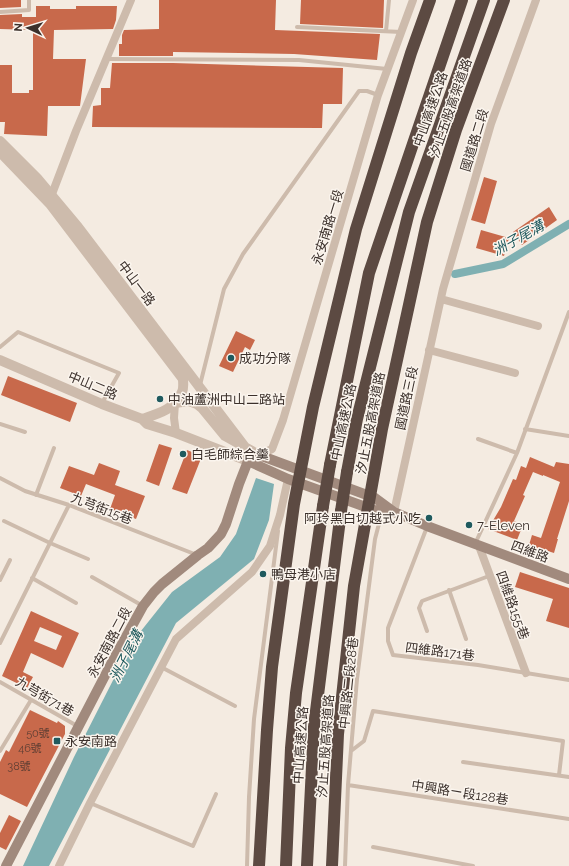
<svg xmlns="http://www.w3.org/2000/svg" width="569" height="866" viewBox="0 0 569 866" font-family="Raleway,'Noto Sans TC',sans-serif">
<rect width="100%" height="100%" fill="#f4ebe1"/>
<!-- water -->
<path fill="#7fb0b2" d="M 256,478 L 274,484 L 269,520 L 254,559 L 176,623 L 49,866 L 23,866 L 74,757 L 133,641 L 172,592 L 220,557 L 236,534 Z"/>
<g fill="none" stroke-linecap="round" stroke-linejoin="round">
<!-- canal -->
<path stroke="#7fb0b2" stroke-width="8" d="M 455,274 L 503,264 L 569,224"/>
</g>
<!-- building -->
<path fill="#c8694b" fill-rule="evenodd" d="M 0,0 L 21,0 L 21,7 L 0,8 Z
M 159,0 L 276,0 L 275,30 L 380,34 L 377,60 L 294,54 L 173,52 L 173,56 L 119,56 L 119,44 L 122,44 L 122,35 L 124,30 L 159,29 Z
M 301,0 L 384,0 L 383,28 L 300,24 Z
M 36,6 L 50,6 L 50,9 L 76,9 L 76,6 L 117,6 L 116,20 L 113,29 L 54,30 L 53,59 L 86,59 L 80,106 L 48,106 L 47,136 L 4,134 L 5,122 L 0,122 L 0,65 L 12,65 L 12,93 L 29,93 L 29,90 L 33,90 L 33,30 L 0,29 L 0,15 L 22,14 L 22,17 L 36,17 Z
M 112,63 L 173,63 L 343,68 L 342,104 L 323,104 L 322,128 L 92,127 L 93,106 L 101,105 L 101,88 L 110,88 Z
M 484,177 L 497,181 L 485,224 L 471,220 Z
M 549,207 L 557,220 L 522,245 L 513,232 Z
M 481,230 L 509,238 L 504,256 L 476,248 Z
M 236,331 L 255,340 L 250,350 L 245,347 L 233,372 L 219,366 Z
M 8,376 L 77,403 L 70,422 L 1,395 Z
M 159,444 L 172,448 L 159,486 L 146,481 Z
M 187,450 L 202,456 L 187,494 L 172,489 Z
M 530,457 L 554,467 L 556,462 L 569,464 L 569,501 L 557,539 L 558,539 L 554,553 L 529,545 L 532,535 L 541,538 L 560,482 L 543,475 L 543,476 L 533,472 L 523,495 L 525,496 L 514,521 L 516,522 L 514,527 L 521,530 L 517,540 L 488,529 L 501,507 L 513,479 L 516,480 L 521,466 L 526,468 Z
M 99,463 L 120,471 L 115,485 L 145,496 L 136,519 L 110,509 L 115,495 L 86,484 L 81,496 L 60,488 L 69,466 L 94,475 Z
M 520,572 L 569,588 L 569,628 L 546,621 L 553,599 L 515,587 Z
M 31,611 L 79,633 L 63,668 L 31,653 L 23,672 L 33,677 L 27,688 L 2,676 ZM 40,627 L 62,636 L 56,650 L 34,641 Z
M 30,710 L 57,723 L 58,721 L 65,726 L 65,734 L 27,807 L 0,794 L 0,762 L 6,750 L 9,752 Z
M 9,815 L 21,821 L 6,850 L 0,847 L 0,833 Z"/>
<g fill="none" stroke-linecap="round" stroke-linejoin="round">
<!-- service -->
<path stroke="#cdbbac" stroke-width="4" d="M 0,12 L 29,10 L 29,0
M 297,27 L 401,32
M 386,31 L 389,0
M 107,59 L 299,60 L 387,69
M 0,347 L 18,332 L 119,373 L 102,403
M 200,385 L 224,289 L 243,254 L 359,91 L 367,91 L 378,95
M 0,424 L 25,432
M 525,429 L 569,436
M 478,439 L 517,453
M 0,478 L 25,491 L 69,505 L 197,555
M 36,495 L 54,448
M 4,521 L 50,543 L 88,559
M 427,527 L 388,628 L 388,641 L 393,655 L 478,665 L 569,680
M 475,544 L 517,453 L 569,312
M 92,577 L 143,606
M 32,578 L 76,603
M 0,580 L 10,560
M 449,590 L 466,639
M 427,631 L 419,608 L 422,601 L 489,576
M 0,643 L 69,505
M 161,667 L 235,706
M 0,682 L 79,727
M 0,751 L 31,700
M 351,751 L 364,741 L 373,711 L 563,741 L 559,775
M 463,762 L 569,777
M 348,785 L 569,819
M 90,803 L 193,846 L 216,794
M 373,847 L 473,866
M 247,866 L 249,797 L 254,719 L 278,531
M 345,866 L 348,785 L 357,679 L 375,539 L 381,516 L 386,514"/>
<!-- minor -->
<path stroke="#cdbbac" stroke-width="8" d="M 52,194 L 76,131 L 131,0
M 441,299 L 538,326
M 429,350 L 515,373
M 175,403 L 174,418 L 176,433
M 259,455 L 272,449 L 283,420 L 378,95 L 413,0
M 394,512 L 443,289 L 491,124 L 536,0
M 479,546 L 526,673
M 59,866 L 90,803 L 176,639 L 252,572 L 270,546 L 280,515 L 288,479"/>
<!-- tertiary -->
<path stroke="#cdbbac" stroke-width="10" d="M 0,141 L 37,178 L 78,227 L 245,447
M 0,152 L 50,204 L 183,379 C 183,383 184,388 182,392 C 176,409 157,414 142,419
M 0,360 L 102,404 L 142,419 L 147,424 L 176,433 L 248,461
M 175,403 L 189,401 L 197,404 L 202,408 L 225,436 L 259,455"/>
<!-- secondary -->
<path stroke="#a18a7d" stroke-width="10" d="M 248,461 L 288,479 L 374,510 L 393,512
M 6,866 L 111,664 L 143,606 L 154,592 L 162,584 L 198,555 L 208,548 L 221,534 L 226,524 L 239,484 L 248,461 L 259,455 L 375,498 L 394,512 L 427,526 L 569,579"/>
<!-- motorway -->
<path stroke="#5c4a42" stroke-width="12" d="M 330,465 L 369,273 L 462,0
M 347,472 L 357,419 L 409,212 L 484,0
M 286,866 L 291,748 L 296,693 L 323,506
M 307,866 L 314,727 L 341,511"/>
<!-- motorway-bridge -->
<path stroke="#5c4a42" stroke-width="12" d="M 323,506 L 330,465
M 341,511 L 347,472
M 259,866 L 267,730 L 272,667 L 294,504 L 313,407 L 356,229 L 411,53 L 430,0
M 332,866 L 338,734 L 354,586 L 382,429 L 427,222 L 456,130 L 504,0"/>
</g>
<!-- markers -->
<g fill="#1f5a5e" stroke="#fbf5ee" stroke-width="1.5">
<circle cx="231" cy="358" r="4"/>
<circle cx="160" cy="399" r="4"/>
<circle cx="183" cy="454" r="4"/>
<circle cx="429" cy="518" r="4"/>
<circle cx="469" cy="525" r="4"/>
<circle cx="263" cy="574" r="4"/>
<rect x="53" y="737" width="8" height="8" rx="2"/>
</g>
<g text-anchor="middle" stroke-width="3" stroke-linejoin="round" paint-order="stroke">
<!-- number labels -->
<g font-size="11" fill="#5e3e33">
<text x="38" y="737">50號</text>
<text x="30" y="752">46號</text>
<text x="19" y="770">38號</text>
</g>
<!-- street labels -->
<g font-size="13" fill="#3b302b" stroke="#fbf5ee">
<text transform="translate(450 108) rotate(-71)" y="5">汐止五股高架道路</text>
<text transform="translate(430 109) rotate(-71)" y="5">中山高速公路</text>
<text transform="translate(474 140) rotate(-73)" y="5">國道路二段</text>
<text transform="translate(327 227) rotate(-73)" y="5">永安南路一段</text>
<text transform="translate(137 283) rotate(53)" y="5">中山一路</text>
<text transform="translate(93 385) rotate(23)" y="5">中山二路</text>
<text transform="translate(406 398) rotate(-78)" y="5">國道路三段</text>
<text transform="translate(343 422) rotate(-78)" y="5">中山高速公路</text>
<text transform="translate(370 423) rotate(-79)" y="5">汐止五股高架道路</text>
<text transform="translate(102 508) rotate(21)" y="5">九芎街15巷</text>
<text transform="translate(530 551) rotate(20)" y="5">四維路</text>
<text transform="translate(513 605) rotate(70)" y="5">四維路155巷</text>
<text transform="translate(109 642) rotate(-62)" y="5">永安南路二段</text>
<text transform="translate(440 651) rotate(7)" y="5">四維路171巷</text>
<text transform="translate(348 683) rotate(-84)" y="5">中興路二段28巷</text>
<text transform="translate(45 696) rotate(30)" y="5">九芎街71巷</text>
<text transform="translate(300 745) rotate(-86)" y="5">中山高速公路</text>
<text transform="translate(325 746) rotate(-86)" y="5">汐止五股高架道路</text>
<text transform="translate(460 792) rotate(9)" y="5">中興路ㄧ段128巷</text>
</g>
<!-- poi labels -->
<g font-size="13" fill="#3b302b" stroke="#fbf5ee" text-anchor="start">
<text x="239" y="363">成功分隊</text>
<text x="168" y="404">中油蘆洲中山二路站</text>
<text x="191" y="459">白毛師綜合羹</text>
<text x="421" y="523" text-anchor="end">阿玲黑白切越式小吃</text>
<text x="477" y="530">7-Eleven</text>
<text x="271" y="579">鴨母港小店</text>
<text x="65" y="746">永安南路</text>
</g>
<!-- water labels -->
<g font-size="14" font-style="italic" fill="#1f5a5e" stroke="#fbf5ee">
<text transform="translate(518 238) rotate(-29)" y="5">洲子尾溝</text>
<text transform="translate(126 656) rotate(-63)" y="5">洲子尾溝</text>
</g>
</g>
<!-- north arrow -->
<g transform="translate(28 28) rotate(274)" stroke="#fbf5ee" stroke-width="3" paint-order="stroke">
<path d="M0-3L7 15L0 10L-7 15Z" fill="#3b302b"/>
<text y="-6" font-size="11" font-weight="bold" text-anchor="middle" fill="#3b302b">N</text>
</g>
</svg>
